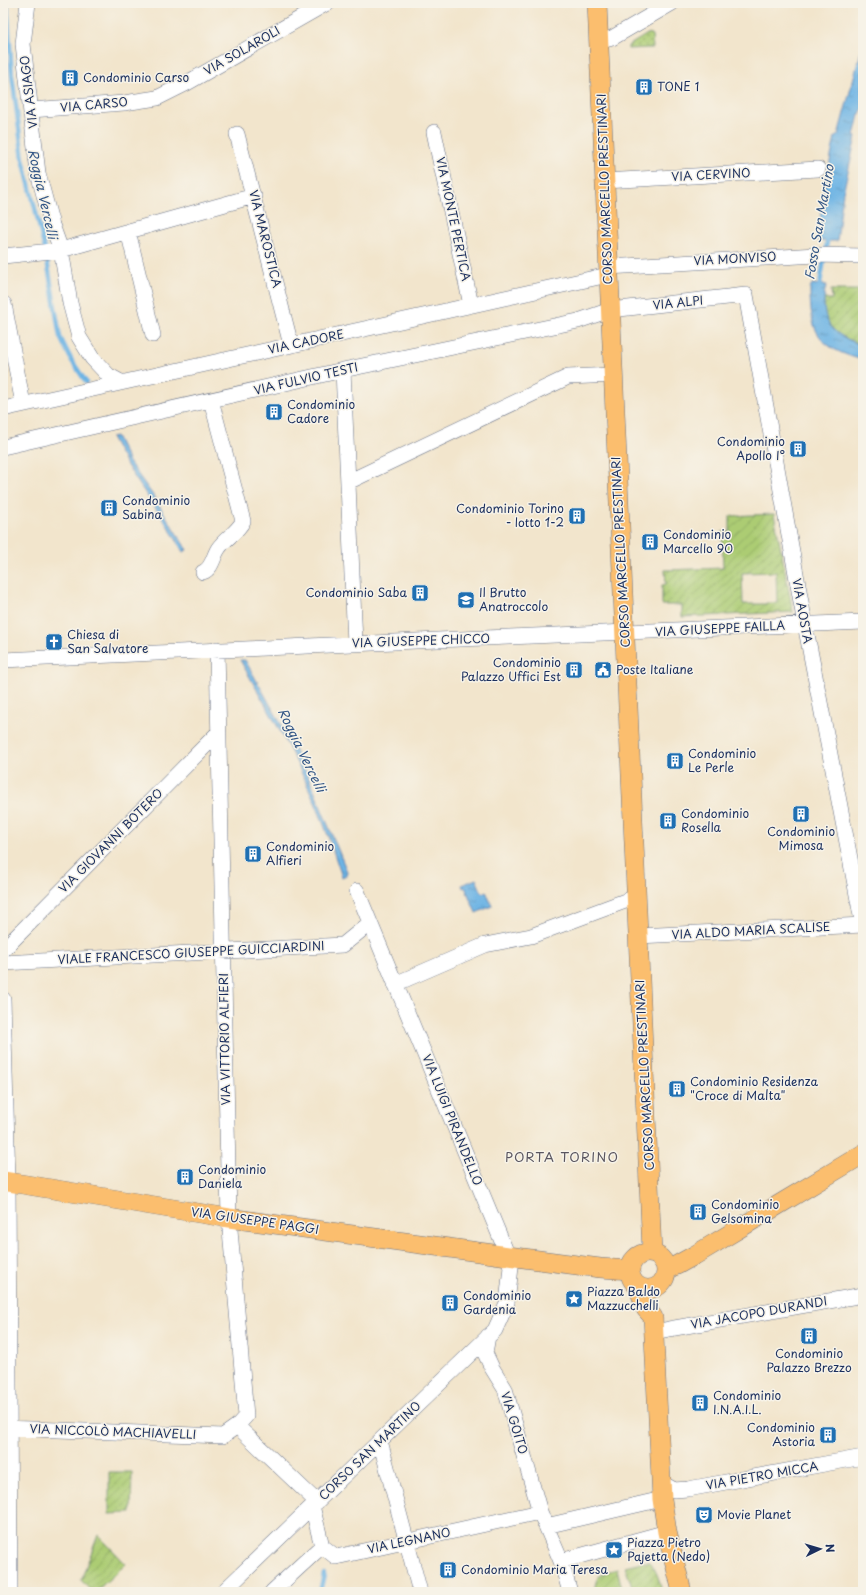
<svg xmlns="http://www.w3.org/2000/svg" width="866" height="1595" viewBox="0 0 866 1595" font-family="'Playpen Sans',sans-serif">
<defs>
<pattern id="grass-dots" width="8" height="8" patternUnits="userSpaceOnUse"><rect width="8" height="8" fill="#accc73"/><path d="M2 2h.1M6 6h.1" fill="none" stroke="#8ba662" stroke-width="1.8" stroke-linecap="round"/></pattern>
<pattern id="garden-furrows" width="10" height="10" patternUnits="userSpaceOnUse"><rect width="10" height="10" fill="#accc73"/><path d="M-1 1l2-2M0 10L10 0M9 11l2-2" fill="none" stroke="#8ba662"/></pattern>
<pattern id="water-ripples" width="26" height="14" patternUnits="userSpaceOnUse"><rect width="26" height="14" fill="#6db4e4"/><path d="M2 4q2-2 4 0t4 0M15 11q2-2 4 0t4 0" fill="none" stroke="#5993bc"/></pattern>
</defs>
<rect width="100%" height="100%" fill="#f7f3e8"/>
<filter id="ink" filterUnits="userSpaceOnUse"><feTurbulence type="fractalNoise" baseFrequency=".025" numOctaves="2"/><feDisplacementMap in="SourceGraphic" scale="8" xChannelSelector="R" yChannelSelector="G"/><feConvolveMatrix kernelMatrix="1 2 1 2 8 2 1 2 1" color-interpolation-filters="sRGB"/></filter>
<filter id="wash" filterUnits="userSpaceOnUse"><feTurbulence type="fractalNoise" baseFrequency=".012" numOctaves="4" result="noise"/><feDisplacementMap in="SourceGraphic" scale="16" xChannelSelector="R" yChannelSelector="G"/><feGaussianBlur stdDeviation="0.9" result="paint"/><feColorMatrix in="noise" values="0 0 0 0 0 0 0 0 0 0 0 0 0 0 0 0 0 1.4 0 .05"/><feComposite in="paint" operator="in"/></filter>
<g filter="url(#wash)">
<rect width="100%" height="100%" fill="#f2e5cc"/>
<!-- grass -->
<path fill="url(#grass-dots)" stroke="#647e68" d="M 649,33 L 652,35 L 653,48 L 628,49 L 628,46 Z"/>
<!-- garden -->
<path fill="url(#garden-furrows)" stroke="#647e68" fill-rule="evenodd" d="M 831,290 L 863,290 L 863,346 C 838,335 823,330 824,299 L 832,299 Z
M 774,514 L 793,612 L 682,617 L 682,605 L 662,605 L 662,585 L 666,584 L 665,570 L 723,568 L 722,532 L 730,532 L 730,516 ZM 776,572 L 777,603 L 766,603 L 766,604 L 743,604 L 742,573 Z
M 109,1472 L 132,1472 L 131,1513 L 109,1514 Z
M 98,1535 L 126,1564 L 95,1592 L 92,1592 L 81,1580 Z
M 641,1562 L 649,1562 C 658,1571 659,1581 662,1592 L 647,1592 L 639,1589 L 633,1590 L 625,1566 Z
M 617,1569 L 623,1592 L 595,1592 C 594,1575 602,1573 617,1569 Z"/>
<!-- water -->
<path fill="url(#water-ripples)" stroke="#4472a1" d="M 863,44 L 863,107 L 860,115 L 859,115 L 854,136 L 856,137 L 843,193 L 837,241 L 818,241 L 822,200 L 835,137 L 838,135 Z
M 812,284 L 827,285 C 824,291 824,296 824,303 C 824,330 841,337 863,346 L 863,360 C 818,348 810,333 810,288 Z
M 116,436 L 129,462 L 152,494 L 187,550 L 183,552 C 162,512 131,478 111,437 Z
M 240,660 L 245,660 L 281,724 L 308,776 L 348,874 L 342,877 C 333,851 325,825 314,800 C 293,751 266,706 240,660 Z
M 476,879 L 482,893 L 486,891 L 492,906 L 476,913 L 465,887 L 463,888 L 462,885 Z"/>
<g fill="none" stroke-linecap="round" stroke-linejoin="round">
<!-- stream -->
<path stroke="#6db4e4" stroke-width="4.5" d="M 7,3 L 12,75 L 23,159 L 46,254 L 60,337 L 72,361 L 86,382
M 819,290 L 828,236
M 320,1592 L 324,1574"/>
</g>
</g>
<g filter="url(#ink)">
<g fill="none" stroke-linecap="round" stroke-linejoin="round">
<defs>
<path id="minor" d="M 28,3 L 23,44 L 38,173 L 52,225 L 61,250 L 70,303 L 79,337 L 92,358 L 108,375 L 121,382
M 598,42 L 612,38 L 672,3
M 31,110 L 124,103 L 157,98 L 187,83 L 327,3
M 434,132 L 471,305
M 237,134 L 291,345
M 604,181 L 818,169
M 128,231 L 153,335
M 3,256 L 61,250 L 254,196
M 608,267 L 816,255 L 863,256
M 4,304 L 23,404
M 343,370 L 355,643
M 3,409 L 608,275
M 3,447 L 343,370 L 578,321 L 610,310 L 746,295 L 805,624 L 863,926
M 348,482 L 568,377 L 613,375
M 203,572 C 212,569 213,557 218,549 C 225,538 237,533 243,521 L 211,400
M 3,660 C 290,645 576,635 863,622
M 638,936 L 863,925
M 3,950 L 218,733
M 3,963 L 343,945 L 370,923
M 395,984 L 485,945 L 531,936 L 636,897
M 3,999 L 8,1182 L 10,1592
M 655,1332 L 669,1329 L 863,1295
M 488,1336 L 485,1353 L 492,1368 L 505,1389 L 540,1512 L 561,1561 L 570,1592
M 237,1426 L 317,1502
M 3,1428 L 223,1436 L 237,1426 L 246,1416 L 229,1218 L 217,649
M 380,1441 L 420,1592
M 662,1483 L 674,1490 L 688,1489 L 863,1457
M 312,1506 L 322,1546 L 336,1557 L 540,1512
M 546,1526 L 662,1499
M 561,1561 L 667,1532
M 223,1592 L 495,1330 L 507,1303 L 511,1267 L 508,1256 L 357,891
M 272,1592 L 322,1546"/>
<path id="major" d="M 597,3 L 652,1252
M 3,1181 L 229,1218 L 508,1256 L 600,1268 L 630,1270
M630 1271a18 18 0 1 1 36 0a18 18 0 1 1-36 0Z
M 667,1269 L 677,1265 L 695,1255 L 863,1154
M 638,1286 L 646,1309 L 653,1317 L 662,1499 L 667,1532 L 682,1592"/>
</defs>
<!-- minor casing -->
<use href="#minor" stroke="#666f84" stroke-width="16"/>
<!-- major casing -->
<use href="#major" stroke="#666f84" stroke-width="20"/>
<!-- minor -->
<use href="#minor" stroke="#fff" stroke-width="15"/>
<!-- major -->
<use href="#major" stroke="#fbbe6e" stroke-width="19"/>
</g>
</g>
<!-- icons -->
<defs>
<symbol id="building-square" viewBox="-11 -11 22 22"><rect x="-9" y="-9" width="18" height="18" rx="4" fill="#1f6fb2" stroke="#f7f3e8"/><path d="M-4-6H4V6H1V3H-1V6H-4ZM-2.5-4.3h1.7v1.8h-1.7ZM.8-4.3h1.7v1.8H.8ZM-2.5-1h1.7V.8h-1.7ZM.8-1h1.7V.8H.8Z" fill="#fff"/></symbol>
<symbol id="school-square" viewBox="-11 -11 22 22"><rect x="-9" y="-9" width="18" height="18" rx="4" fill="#1f6fb2" stroke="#f7f3e8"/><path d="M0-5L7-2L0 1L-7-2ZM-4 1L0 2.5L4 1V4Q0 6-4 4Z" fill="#fff"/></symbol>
<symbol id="church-square" viewBox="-11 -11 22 22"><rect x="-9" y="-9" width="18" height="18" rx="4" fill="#1f6fb2" stroke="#f7f3e8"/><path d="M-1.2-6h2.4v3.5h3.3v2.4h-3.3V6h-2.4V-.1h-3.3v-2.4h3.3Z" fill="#fff"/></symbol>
<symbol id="civic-square" viewBox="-11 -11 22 22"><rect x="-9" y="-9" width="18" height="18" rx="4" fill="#1f6fb2" stroke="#f7f3e8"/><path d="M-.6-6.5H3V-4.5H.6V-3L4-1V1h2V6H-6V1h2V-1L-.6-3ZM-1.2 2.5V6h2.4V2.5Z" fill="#fff"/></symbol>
<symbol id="sight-square" viewBox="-11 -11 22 22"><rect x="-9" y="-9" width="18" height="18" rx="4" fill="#1f6fb2" stroke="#f7f3e8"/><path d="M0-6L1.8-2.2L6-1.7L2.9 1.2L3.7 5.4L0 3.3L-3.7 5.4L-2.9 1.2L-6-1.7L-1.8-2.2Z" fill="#fff"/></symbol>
<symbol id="theatre-square" viewBox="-11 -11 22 22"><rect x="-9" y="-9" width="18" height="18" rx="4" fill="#1f6fb2" stroke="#f7f3e8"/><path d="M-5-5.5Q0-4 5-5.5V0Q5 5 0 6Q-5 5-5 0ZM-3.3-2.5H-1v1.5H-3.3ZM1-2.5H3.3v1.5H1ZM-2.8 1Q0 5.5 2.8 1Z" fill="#fff"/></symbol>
</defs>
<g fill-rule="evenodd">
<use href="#building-square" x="60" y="68" width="20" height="20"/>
<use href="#building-square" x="634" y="77" width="20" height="20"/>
<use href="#building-square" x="264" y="402" width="20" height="20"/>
<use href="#building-square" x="788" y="439" width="20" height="20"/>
<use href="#building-square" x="99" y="498" width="20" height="20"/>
<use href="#building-square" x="567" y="506" width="20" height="20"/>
<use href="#building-square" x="640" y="532" width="20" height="20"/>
<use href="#building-square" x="410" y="583" width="20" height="20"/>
<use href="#school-square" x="456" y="590" width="20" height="20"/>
<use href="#church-square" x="44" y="632" width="20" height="20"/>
<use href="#building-square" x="564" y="660" width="20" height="20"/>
<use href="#civic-square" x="593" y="660" width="20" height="20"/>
<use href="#building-square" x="665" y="751" width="20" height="20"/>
<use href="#building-square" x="791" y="804" width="20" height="20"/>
<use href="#building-square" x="658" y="811" width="20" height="20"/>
<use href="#building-square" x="243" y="844" width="20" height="20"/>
<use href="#building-square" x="667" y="1079" width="20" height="20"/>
<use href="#building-square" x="175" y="1167" width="20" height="20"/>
<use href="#building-square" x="688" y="1202" width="20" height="20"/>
<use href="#sight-square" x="564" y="1289" width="20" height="20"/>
<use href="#building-square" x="440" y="1293" width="20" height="20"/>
<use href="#building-square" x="799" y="1326" width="20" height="20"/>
<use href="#building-square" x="690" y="1393" width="20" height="20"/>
<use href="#building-square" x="818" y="1425" width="20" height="20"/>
<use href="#theatre-square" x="694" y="1505" width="20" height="20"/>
<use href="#sight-square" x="604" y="1540" width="20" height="20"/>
<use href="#building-square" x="438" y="1560" width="20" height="20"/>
</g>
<g text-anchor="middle" stroke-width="3" stroke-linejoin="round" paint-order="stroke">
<!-- street labels -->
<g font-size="12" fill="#1b2f5e" stroke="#f7f3e8">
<text transform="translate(242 51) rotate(-30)" y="4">VIA SOLAROLI</text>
<text transform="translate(29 92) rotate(-97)" y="4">VIA ASIAGO</text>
<text transform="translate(94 105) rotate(-5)" y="4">VIA CARSO</text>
<text transform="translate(711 175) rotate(-3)" y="4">VIA CERVINO</text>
<text transform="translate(605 189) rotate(-92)" y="4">CORSO MARCELLO PRESTINARI</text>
<text transform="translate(453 219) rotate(78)" y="4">VIA MONTE PERTICA</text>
<text transform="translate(265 239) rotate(76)" y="4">VIA MAROSTICA</text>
<text transform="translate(735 259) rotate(-3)" y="4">VIA MONVISO</text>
<text transform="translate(678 303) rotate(-6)" y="4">VIA ALPI</text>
<text transform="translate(306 342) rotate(-12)" y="4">VIA CADORE</text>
<text transform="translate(306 379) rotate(-13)" y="4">VIA FULVIO TESTI</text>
<text transform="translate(621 552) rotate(-93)" y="4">CORSO MARCELLO PRESTINARI</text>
<text transform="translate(802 611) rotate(80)" y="4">VIA AOSTA</text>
<text transform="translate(720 629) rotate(-3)" y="4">VIA GIUSEPPE FAILLA</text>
<text transform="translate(421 641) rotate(-2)" y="4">VIA GIUSEPPE CHICCO</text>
<text transform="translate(111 841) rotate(-45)" y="4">VIA GIOVANNI BOTERO</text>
<text transform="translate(751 931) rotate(-3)" y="4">VIA ALDO MARIA SCALISE</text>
<text transform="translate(191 953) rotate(-3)" y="4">VIALE FRANCESCO GIUSEPPE GUICCIARDINI</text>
<text transform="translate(225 1039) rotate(-91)" y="4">VIA VITTORIO ALFIERI</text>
<text transform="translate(645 1075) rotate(-93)" y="4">CORSO MARCELLO PRESTINARI</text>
<text transform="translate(452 1120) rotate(68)" y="4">VIA LUIGI PIRANDELLO</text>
<text transform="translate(255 1221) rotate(8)" y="4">VIA GIUSEPPE PAGGI</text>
<text transform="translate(759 1313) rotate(-10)" y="4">VIA JACOPO DURANDI</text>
<text transform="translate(514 1423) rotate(73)" y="4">VIA GOITO</text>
<text transform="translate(113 1432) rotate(2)" y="4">VIA NICCOLÒ MACHIAVELLI</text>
<text transform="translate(370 1451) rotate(-44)" y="4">CORSO SAN MARTINO</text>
<text transform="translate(762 1476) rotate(-10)" y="4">VIA PIETRO MICCA</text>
<text transform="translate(409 1541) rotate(-12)" y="4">VIA LEGNANO</text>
</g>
<!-- poi labels -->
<g font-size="12" fill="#1b2f5e" stroke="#f7f3e8" text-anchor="start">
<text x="83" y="82">Condominio Carso</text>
<text x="657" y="91">TONE 1</text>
<text x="287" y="409">Condominio<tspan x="287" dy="14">Cadore</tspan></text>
<text x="785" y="446" text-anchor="end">Condominio<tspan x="785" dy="14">Apollo I°</tspan></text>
<text x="122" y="505">Condominio<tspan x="122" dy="14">Sabina</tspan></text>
<text x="564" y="513" text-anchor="end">Condominio Torino<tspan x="564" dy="14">- lotto 1-2</tspan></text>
<text x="663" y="539">Condominio<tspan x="663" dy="14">Marcello 90</tspan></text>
<text x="407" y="597" text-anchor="end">Condominio Saba</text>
<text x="479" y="597">Il Brutto<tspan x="479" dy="14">Anatroccolo</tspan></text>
<text x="67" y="639">Chiesa di<tspan x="67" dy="14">San Salvatore</tspan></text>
<text x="561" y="667" text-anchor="end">Condominio<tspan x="561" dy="14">Palazzo Uffici Est</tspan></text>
<text x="616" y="674">Poste Italiane</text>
<text x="688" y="758">Condominio<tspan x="688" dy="14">Le Perle</tspan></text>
<text x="681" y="818">Condominio<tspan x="681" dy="14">Rosella</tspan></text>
<text x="801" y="836" text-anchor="middle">Condominio<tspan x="801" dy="14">Mimosa</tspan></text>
<text x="266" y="851">Condominio<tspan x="266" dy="14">Alfieri</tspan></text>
<text x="690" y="1086">Condominio Residenza<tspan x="690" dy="14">"Croce di Malta"</tspan></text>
<text x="198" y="1174">Condominio<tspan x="198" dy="14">Daniela</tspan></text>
<text x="711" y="1209">Condominio<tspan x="711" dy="14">Gelsomina</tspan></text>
<text x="587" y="1296">Piazza Baldo<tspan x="587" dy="14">Mazzucchelli</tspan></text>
<text x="463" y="1300">Condominio<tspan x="463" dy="14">Gardenia</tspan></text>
<text x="809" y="1358" text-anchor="middle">Condominio<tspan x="809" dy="14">Palazzo Brezzo</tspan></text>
<text x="713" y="1400">Condominio<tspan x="713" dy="14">I.N.A.I.L.</tspan></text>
<text x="815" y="1432" text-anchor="end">Condominio<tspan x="815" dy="14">Astoria</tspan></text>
<text x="717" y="1519">Movie Planet</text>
<text x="627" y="1547">Piazza Pietro<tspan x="627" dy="14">Pajetta (Nedo)</tspan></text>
<text x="461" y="1574">Condominio Maria Teresa</text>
</g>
<!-- water labels -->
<g font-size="13" font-style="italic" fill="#345786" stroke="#f7f3e8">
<text transform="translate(43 194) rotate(77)" y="5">Roggia Vercelli</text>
<text transform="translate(819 222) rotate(-80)" y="5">Fosso San Martino</text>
<text transform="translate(302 750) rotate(64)" y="5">Roggia Vercelli</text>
</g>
<!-- neighbourhood labels -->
<g font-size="13" letter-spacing="1" fill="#5a5660" stroke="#f7f3e8">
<text x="562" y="1162">PORTA TORINO</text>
</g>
</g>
<!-- margin -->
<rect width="866" height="1595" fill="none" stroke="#f7f3e8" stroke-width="16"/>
<!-- north arrow -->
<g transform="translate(820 1549) rotate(85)" stroke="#f7f3e8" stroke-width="3" paint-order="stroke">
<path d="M0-3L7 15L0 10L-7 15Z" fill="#1b2f5e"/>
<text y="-6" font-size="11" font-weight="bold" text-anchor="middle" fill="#1b2f5e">N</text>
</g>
</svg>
